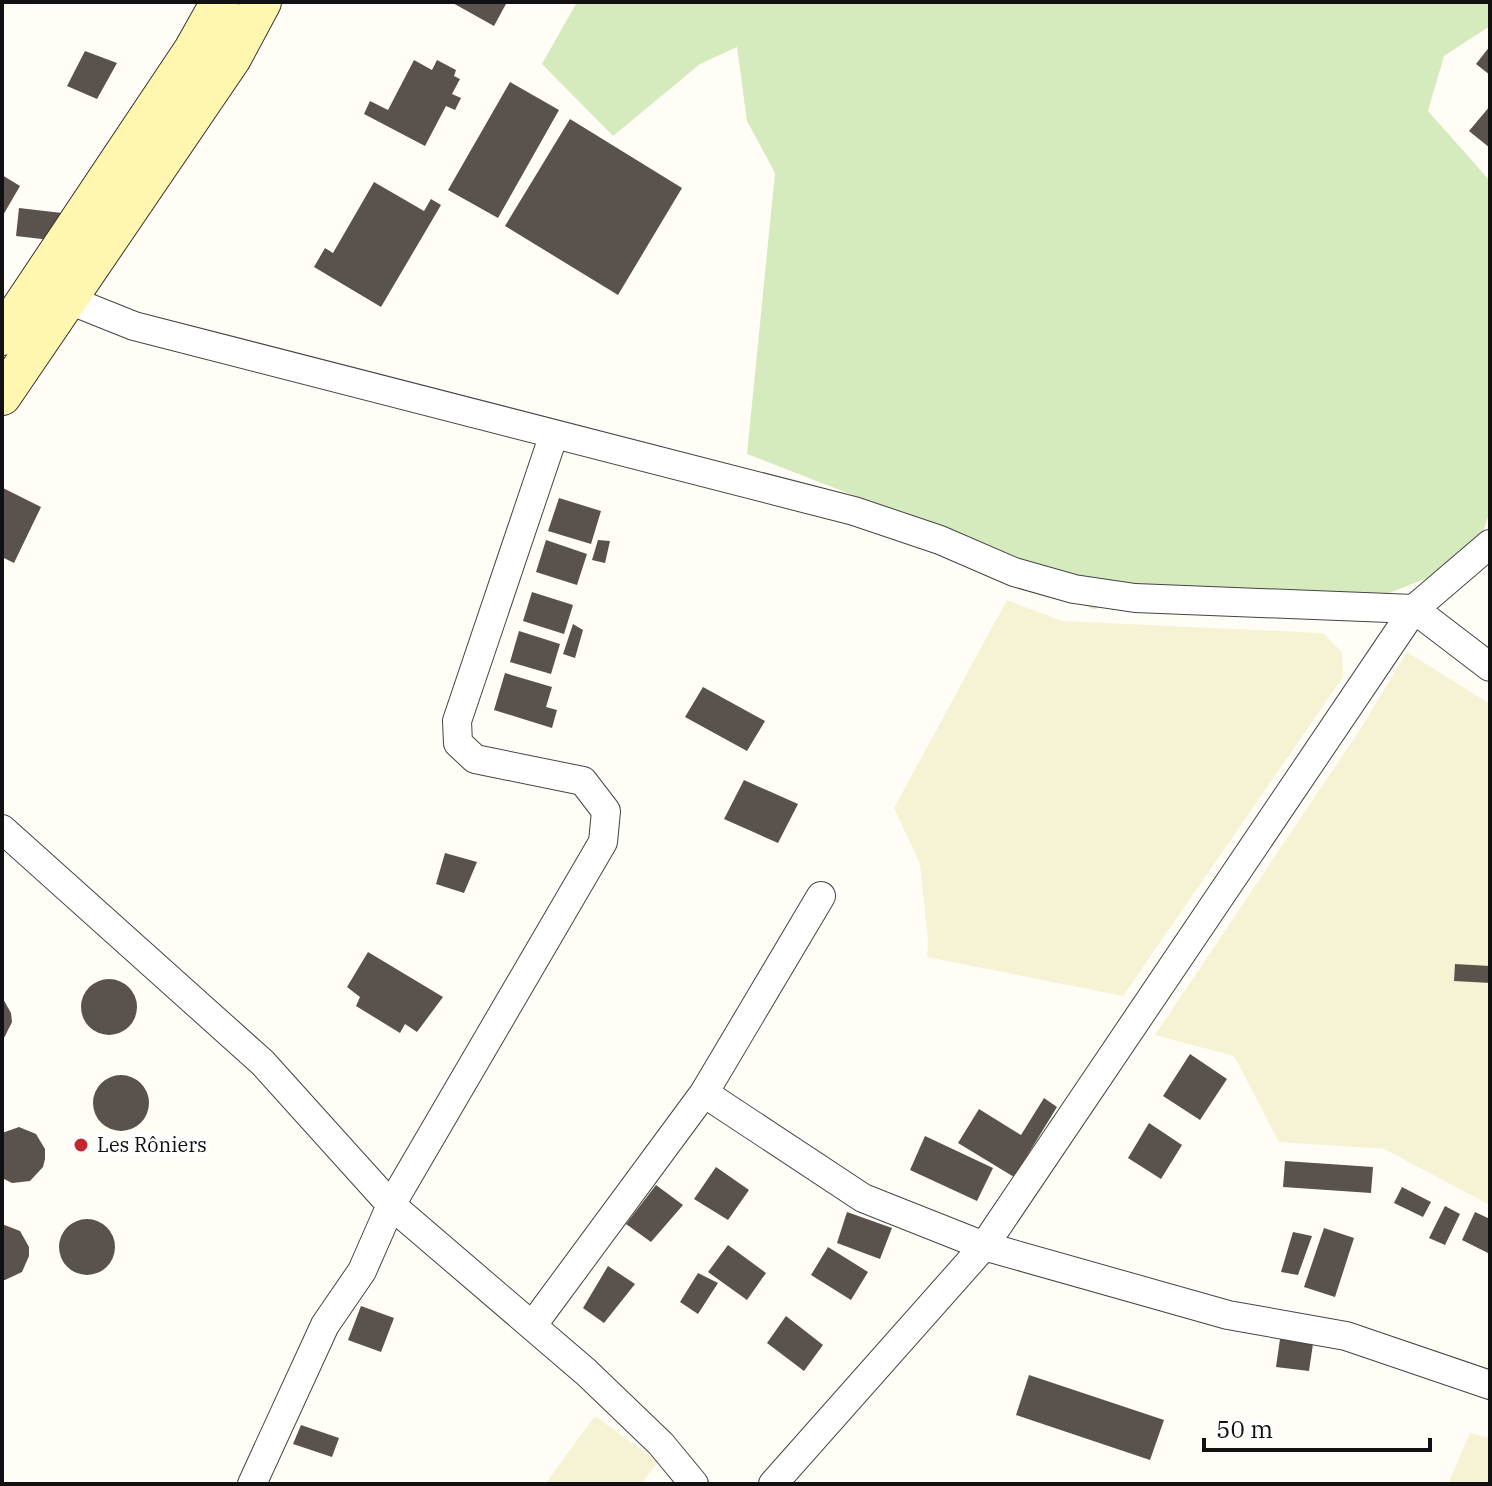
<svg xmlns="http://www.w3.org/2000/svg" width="1492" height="1486" viewBox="0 0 1492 1486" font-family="'IBM Plex Serif',serif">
<rect width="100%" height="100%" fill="#fffdf5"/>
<!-- farmland -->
<path fill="#f6f3d4" d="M 1007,600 L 1062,621 L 1323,633 L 1342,652 L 1343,677 L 1123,996 L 927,957 L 928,941 L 920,864 L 894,808 Z
M 1407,652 L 1490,704 L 1490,1205 L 1384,1149 L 1279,1142 L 1234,1056 L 1155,1035 L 1361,728 Z
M 595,1416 L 658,1462 L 641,1484 L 545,1484 Z
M 1470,1433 L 1490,1438 L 1490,1484 L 1448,1484 Z"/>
<!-- green -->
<path fill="#d5ebbd" d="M 577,2 L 1490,2 L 1490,26 L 1444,56 L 1428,111 L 1490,181 L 1490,510 L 1484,530 L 1435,575 L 1369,601 L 1226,588 L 1093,609 L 1017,576 L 886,508 L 747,454 L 775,173 L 747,121 L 737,47 L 700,64 L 613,136 L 542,64 Z"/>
<!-- building -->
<path fill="#5a524d" d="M 451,2 L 507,2 L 494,26 Z
M 1490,46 L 1490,75 L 1476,64 Z
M 85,51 L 117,63 L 97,99 L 67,86 Z
M 414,60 L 432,70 L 437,60 L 456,70 L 454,76 L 460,79 L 452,94 L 461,98 L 455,110 L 446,106 L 425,146 L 364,114 L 370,101 L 388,110 Z
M 510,82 L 559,110 L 498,218 L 448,190 Z
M 1490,106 L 1490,148 L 1469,131 Z
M 570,119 L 682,188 L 618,295 L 505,226 Z
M 2,175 L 20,186 L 2,217 Z
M 374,182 L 424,211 L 431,199 L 441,205 L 381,307 L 314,267 L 325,248 L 333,253 Z
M 19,208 L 62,213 L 59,241 L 16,236 Z
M 3,488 L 41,507 L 14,563 L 2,557 Z
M 559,498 L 601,511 L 591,544 L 548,531 Z
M 546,540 L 587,554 L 577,585 L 536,572 Z
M 598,540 L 610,541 L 605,563 L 592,560 Z
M 532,592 L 573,605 L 564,634 L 523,621 Z
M 573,624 L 583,630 L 575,658 L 563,654 Z
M 519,631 L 560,644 L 551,674 L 510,662 Z
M 505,673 L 552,687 L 546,707 L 557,710 L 552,728 L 494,710 Z
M 703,687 L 765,721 L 747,751 L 685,717 Z
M 744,780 L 798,804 L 778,843 L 724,819 Z
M 445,853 L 477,862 L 464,893 L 436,884 Z
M 368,952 L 443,997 L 417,1032 L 405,1024 L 400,1033 L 356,1006 L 360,997 L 347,987 Z
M 1455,964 L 1490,966 L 1490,983 L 1454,981 Z
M81 1007a28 28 0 1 1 56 0a28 28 0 1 1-56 0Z
M 2,997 L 11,1013 L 12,1022 L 2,1042 Z
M 1190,1054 L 1227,1079 L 1200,1120 L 1163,1096 Z
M93 1103a28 28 0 1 1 56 0a28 28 0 1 1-56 0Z
M 1044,1098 L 1057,1107 L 1014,1177 L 958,1143 L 979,1109 L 1021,1135 Z
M 1149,1123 L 1182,1145 L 1161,1179 L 1128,1158 Z
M 19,1127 L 36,1134 L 45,1149 L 45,1159 L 43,1167 L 30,1181 L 12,1183 L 2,1178 L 2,1133 Z
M 925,1136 L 993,1168 L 977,1201 L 910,1170 Z
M 1285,1161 L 1373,1167 L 1371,1193 L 1283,1187 Z
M 716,1167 L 749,1190 L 728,1220 L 694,1199 Z
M 656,1185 L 683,1205 L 651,1242 L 626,1224 Z
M 1402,1187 L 1431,1202 L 1423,1217 L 1394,1203 Z
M 1445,1206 L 1460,1214 L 1445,1245 L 1429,1238 Z
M 847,1212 L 892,1228 L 880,1259 L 837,1243 Z
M 1475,1212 L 1490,1219 L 1490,1254 L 1462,1240 Z
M59 1247a28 28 0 1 1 56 0a28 28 0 1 1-56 0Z
M 2,1224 L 20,1231 L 29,1247 L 29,1256 L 22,1272 L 5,1280 L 2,1280 Z
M 1324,1228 L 1354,1238 L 1335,1297 L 1304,1287 Z
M 1293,1232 L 1312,1236 L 1298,1275 L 1281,1272 Z
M 728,1245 L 766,1273 L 747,1300 L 708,1272 Z
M 828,1247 L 868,1272 L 851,1300 L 811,1275 Z
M 608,1266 L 635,1284 L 604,1323 L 583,1308 Z
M 698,1273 L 718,1283 L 698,1314 L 680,1302 Z
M 361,1306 L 394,1318 L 381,1352 L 348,1340 Z
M 786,1316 L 823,1345 L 804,1371 L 767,1343 Z
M 1281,1332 L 1314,1337 L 1309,1371 L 1276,1367 Z
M 1029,1375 L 1164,1420 L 1150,1460 L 1016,1415 Z
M 301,1425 L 339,1438 L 332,1457 L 293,1444 Z"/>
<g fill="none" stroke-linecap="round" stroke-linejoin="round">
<defs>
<path id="street" d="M 69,300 L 134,326 L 854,511 L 940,540 L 1014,572 L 1074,589 L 1135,598 L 1414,609 L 1490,544
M 2,829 L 263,1063 L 391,1205 L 586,1372 L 661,1444 L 694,1484
M 704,1093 L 863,1198 L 984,1246 L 1228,1315 L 1346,1336 L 1490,1385
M 532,1326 L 704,1093 L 821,896
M 252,1484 L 325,1325 L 362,1271 L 391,1205 L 603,842 L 606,811 L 583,781 L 475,759 L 458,743 L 457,721 L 554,434
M 773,1484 L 984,1246 L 1414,609 L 1490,667"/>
<path id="secondary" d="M 2,336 L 193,50 L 220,2
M 2,396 L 232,58 L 262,2"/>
</defs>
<!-- street casing -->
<use href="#street" stroke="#444" stroke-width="30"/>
<!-- secondary casing -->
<use href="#secondary" stroke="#333" stroke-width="40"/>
<!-- street -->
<use href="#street" stroke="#fff" stroke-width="28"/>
<!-- secondary -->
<use href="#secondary" stroke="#fff6b0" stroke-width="38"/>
</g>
<!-- markers -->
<circle fill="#c4262e" stroke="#fff" stroke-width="3" cx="81" cy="1145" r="8"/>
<g text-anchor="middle" stroke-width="8" stroke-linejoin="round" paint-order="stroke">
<!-- poi labels -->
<g font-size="20" fill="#111" stroke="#fff" text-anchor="start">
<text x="97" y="1152">Les Rôniers</text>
</g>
</g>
<!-- border -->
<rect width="1492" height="1486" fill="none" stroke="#111111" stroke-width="8"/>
<!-- scale -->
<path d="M1204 1438v12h226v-12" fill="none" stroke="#111111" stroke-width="4"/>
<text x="1216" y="1438" font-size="24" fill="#111111" stroke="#ffffff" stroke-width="6" paint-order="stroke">50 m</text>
</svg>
